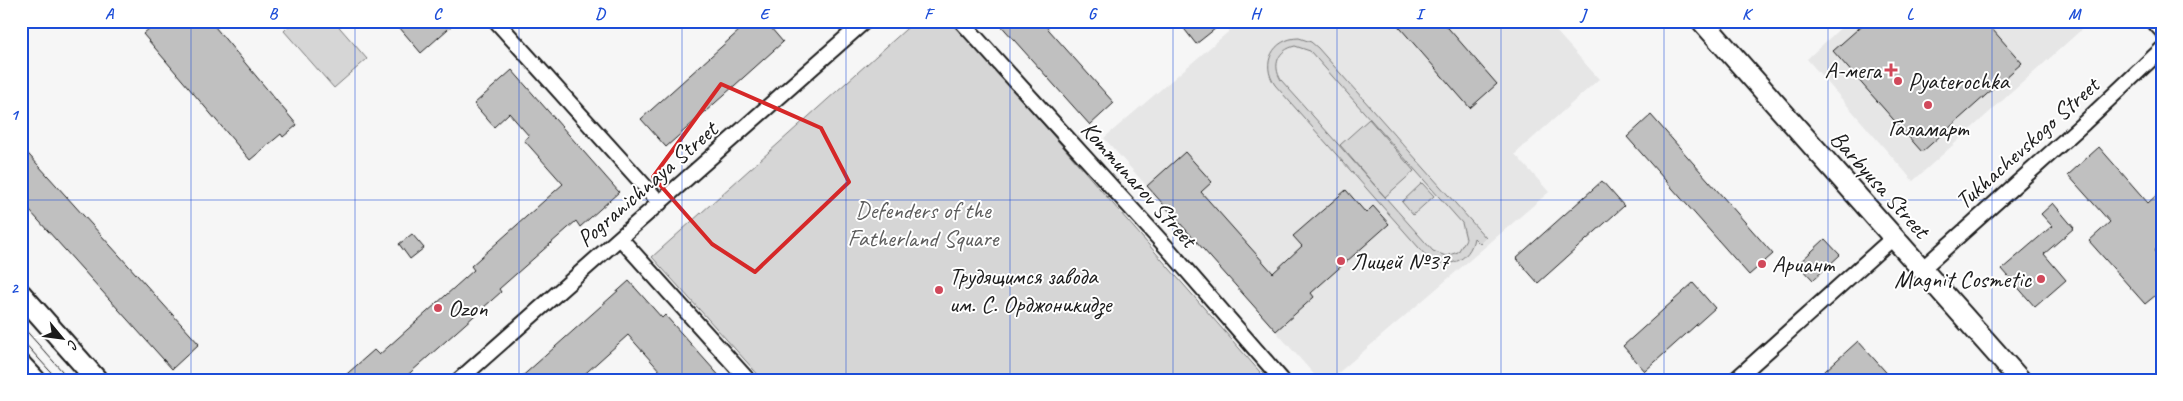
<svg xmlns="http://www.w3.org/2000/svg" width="2183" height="401" viewBox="0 0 2183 401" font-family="Caveat,sans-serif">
<rect width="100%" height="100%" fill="#f6f6f6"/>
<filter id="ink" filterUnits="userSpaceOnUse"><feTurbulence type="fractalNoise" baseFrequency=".02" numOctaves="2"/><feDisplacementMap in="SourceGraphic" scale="10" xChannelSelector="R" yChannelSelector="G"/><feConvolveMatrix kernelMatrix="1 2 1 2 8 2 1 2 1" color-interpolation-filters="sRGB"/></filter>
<g filter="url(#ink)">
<!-- built -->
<path fill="#e6e6e6" d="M 1241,21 L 1547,21 L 1599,79 L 1515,154 L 1549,192 L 1330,380 L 1319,380 L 1104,138 Z
M 1848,21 L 2091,21 L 1913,181 L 1807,59 Z"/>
<!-- green -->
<path fill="#d6d6d6" stroke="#797979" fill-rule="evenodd" d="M 294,21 L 334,21 L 367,59 L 334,88 L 284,31 Z
M 915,21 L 953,21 L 1267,380 L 763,380 L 652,257 Z
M 1299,38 L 1311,42 L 1318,48 L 1486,238 L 1480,244 L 1474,238 C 1470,261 1447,271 1427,257 L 1275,85 C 1260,64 1273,38 1299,38 ZM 1295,46 L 1310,51 L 1462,223 L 1466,239 L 1458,252 L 1446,256 L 1433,251 L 1281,80 C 1272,65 1278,50 1295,46 Z
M 1369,119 L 1414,171 L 1385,197 L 1340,145 Z
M 1422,183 L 1434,196 L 1413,215 L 1402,202 Z"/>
<!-- building -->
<path fill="#c0c0c0" stroke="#1c1c1c" d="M 158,21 L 210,21 L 297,125 L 283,137 L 281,134 L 250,160 L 143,34 Z
M 394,21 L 457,21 L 421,53 Z
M 750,21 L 765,21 L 783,42 L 666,147 L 641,119 Z
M 997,21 L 1041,21 L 1114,103 L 1090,125 Z
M 1178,21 L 1225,21 L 1196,44 Z
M 1394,21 L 1442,21 L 1497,84 L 1470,108 Z
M 1867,21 L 1985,21 L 2022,63 L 1922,152 L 1833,51 Z
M 512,70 L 619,192 L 580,227 L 576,221 L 499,289 L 501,292 L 402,380 L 340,380 L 374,350 L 379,355 L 474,270 L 471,266 L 563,184 L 524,140 L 529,136 L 509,113 L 494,127 L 474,104 Z
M 1651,115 L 1773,254 L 1749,275 L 1627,137 Z
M 21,146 L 199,344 L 172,369 L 21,201 Z
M 2099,147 L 2148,203 L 2162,190 L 2162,244 L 2154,251 L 2162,259 L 2162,290 L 2145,304 L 2089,241 L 2110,222 L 2068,175 Z
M 1185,152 L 1212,182 L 1201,192 L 1273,273 L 1302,246 L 1293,236 L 1346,190 L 1366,213 L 1373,206 L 1389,224 L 1311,293 L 1314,297 L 1276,331 L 1147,186 Z
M 1602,181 L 1624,206 L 1538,283 L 1516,258 Z
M 2053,203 L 2074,228 L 2044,254 L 2066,280 L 2035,307 L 2002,269 L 2052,226 L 2041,214 Z
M 412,234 L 424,248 L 410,259 L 399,244 Z
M 1825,239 L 1840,255 L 1813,280 L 1798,264 Z
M 629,281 L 662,318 L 665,315 L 723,380 L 668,380 L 628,335 L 578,380 L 518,380 Z
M 1693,283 L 1715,308 L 1645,371 L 1623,346 Z
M 1858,341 L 1893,380 L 1815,380 Z"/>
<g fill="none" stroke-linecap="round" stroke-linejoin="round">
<defs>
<path id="street" d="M 496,21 L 660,203
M 961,21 L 1169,250 L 1282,380
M 2153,21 L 2162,31
M 620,238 L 748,380
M 1922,269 L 2084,123 L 2162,49
M 459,380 L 865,21
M 1735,380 L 1894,237"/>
<path id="secondary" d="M 1702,21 L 2020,380
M 21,294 L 97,380
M 21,365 L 35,380"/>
</defs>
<!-- street casing -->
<use href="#street" stroke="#1c1c1c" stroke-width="18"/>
<!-- secondary casing -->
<use href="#secondary" stroke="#1c1c1c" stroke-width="24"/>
<!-- street -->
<use href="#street" stroke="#fff" stroke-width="14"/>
<!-- secondary -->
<use href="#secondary" stroke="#fff" stroke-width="20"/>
<!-- tram -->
<path stroke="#1c1c1c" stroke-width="1" d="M 21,325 L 70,380
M 21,339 L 58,380"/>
</g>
</g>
<!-- marked area -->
<path fill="none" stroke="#d62828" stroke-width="4" stroke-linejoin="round" d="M 721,84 L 821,128 L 849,182 L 755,272 L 712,244 L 653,177 Z"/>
<!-- grid -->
<path fill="none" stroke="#1d4ed8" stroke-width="1" stroke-opacity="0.55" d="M 191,21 L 191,380M 355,21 L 355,380M 519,21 L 519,380M 682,21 L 682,380M 846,21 L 846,380M 1010,21 L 1010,380M 1173,21 L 1173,380M 1337,21 L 1337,380M 1501,21 L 1501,380M 1664,21 L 1664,380M 1828,21 L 1828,380M 1992,21 L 1992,380M 21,200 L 2162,200"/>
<!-- markers -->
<g fill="#d1495b" stroke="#fff" stroke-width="2">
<path d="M1888.5 62.5h5v5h5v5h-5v5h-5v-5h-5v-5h5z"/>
<circle cx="1898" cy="81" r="5"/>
<circle cx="1928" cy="105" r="5"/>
<circle cx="1341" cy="261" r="5"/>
<circle cx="1762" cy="264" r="5"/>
<circle cx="2041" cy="279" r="5"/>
<circle cx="939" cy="290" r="5"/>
<circle cx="438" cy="308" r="5"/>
</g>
<g text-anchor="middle" stroke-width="4" stroke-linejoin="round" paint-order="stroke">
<!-- poi labels -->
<g font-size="24" fill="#1c1c1c" stroke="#fff" text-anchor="start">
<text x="1881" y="78" text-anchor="end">А-мега</text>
<text x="1908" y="89">Pyaterochka</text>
<text x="1928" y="136" text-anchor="middle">Галамарт</text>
<text x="1351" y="269">Лицей №37</text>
<text x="1772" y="272">Ариант</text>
<text x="949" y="284">Трудящимся завода<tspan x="949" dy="28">им. С. Орджоникидзе</tspan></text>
<text x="2031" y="287" text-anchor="end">Magnit Cosmetic</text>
<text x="448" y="316">Ozon</text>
</g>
<!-- street labels -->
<g font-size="24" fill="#1c1c1c" stroke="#fff">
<text transform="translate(2027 143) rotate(-42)" y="8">Tukhachevskogo Street</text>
<text transform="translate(647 184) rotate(-41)" y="8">Pogranichnaya Street</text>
<text transform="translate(1139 184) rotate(48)" y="8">Kommunarov Street</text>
<text transform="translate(1880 184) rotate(48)" y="8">Barbyusa Street</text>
</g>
<!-- park labels -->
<g font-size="24" fill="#5d5d5d" stroke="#fff">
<text x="923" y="218">Defenders of the<tspan x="923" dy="28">Fatherland Square</tspan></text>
</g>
</g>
<!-- margin -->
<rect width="2183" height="401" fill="none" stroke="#fff" stroke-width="55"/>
<!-- north arrow -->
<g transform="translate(62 338) rotate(119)" stroke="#ffffff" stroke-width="4" paint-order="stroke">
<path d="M0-4L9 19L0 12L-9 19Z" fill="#1c1c1c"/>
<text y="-8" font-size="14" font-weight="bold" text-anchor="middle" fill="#1c1c1c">С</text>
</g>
<rect x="28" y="28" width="2128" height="346" fill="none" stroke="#1d4ed8" stroke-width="2"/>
<g font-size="16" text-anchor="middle" font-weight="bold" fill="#1d4ed8">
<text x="109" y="19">A</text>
<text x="273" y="19">B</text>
<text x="437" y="19">C</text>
<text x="600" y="19">D</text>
<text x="764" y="19">E</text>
<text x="928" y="19">F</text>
<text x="1092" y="19">G</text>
<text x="1255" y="19">H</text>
<text x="1419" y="19">I</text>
<text x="1583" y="19">J</text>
<text x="1746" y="19">K</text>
<text x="1910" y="19">L</text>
<text x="2074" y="19">M</text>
<text x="14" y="120">1</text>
<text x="14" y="293">2</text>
</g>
</svg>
